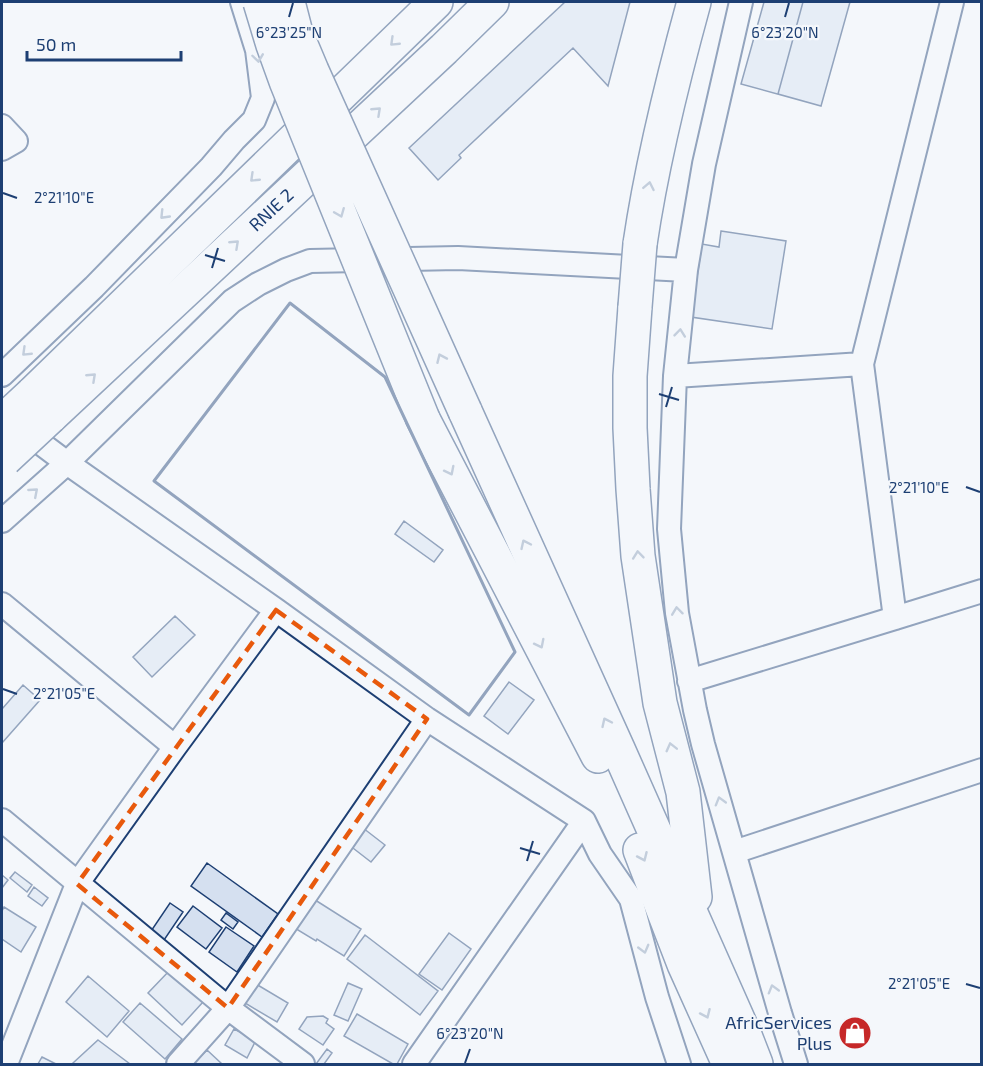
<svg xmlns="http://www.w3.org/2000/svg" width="983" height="1066" viewBox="0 0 983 1066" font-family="'Exo 2',sans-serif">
<rect width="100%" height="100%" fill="#f4f7fb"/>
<!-- building -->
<path fill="#d5e0f0" stroke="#1d3f73" stroke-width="1.5" d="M 565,2 L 630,2 L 608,86 L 573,48 L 459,155 L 461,158 L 438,180 L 409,148 Z
M 764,2 L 850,2 L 821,106 L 741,84 Z
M 803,2 L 850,2 L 821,106 L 778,94 Z
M 721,231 L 786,241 L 772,329 L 691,317 L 702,244 L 719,247 Z
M 404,521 L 443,550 L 434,562 L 395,534 Z
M 175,616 L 195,635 L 152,677 L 133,657 Z
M 509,682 L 534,700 L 508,734 L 484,716 Z
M 23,685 L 40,700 L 2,743 L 2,709 Z
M 363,828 L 385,845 L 371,862 L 349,845 Z
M 207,863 L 278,914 L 262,937 L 191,886 Z
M 15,872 L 32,885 L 27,892 L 10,878 Z
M 2,875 L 8,880 L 2,888 Z
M 34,887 L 48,898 L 42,906 L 28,896 Z
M 312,898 L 361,929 L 344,956 L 317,939 L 316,941 L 293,927 Z
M 170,903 L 183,912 L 160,946 L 147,937 Z
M 193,906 L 222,928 L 206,949 L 177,927 Z
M 4,907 L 36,927 L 21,952 L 2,939 L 2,911 Z
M 226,913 L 238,922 L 233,929 L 221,920 Z
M 226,927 L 254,946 L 237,972 L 209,952 Z
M 449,933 L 471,949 L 442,990 L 419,974 Z
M 365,935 L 438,991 L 420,1015 L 347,959 Z
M 170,970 L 203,1002 L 182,1025 L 148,993 Z
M 88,976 L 129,1011 L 107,1037 L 66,1002 Z
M 348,983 L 362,989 L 348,1021 L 334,1015 Z
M 256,984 L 288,1003 L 277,1022 L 245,1003 Z
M 140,1003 L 182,1039 L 165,1059 L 123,1022 Z
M 357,1014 L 408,1044 L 397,1064 L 393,1064 L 344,1036 Z
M 323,1016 L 328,1019 L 326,1023 L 334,1029 L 323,1045 L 299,1029 L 307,1017 Z
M 234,1029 L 256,1040 L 247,1058 L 225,1045 Z
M 98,1040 L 130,1064 L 74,1064 L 73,1063 Z
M 327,1049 L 332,1053 L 324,1064 L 316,1064 Z
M 207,1050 L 222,1064 L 193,1064 Z
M 42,1057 L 56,1064 L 38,1064 Z"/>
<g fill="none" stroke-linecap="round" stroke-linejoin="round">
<defs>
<path id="minor" d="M 741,2 L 704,164 L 686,270 L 675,376 L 669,529 L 677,613 L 695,710 L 703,744 L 780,1013 L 796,1064
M 2,126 L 16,141 L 2,149
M 2,375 L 94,287 L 211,167 L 234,140 L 254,120 L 263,98 L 257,50 L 242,2
M 675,376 L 862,364
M 19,427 L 67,463 L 276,610 L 427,719 L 584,821 L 600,854 L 631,899 L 657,997 L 679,1064
M 2,521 L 67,463 L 232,301 L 258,284 L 286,270 L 310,261 L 458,258 L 686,270
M 2,604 L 175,747
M 895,618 L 862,364 L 952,2
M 689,681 L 895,618 L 982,591
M 2,820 L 228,1008 L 303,1064
M 734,852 L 982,770
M 6,1064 L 77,884 L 175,747 L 276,610
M 178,1064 L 228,1008 L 427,719
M 414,1064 L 584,821"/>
<g id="highway">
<path d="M 640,244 C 652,162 672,82 694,2"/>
<path d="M 635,307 L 630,376 L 630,428 L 633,489 L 638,556 L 660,703 L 683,792 L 695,897"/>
<path d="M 32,394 L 436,2"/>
<path d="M 465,411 L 618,749 L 744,1033 L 756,1064"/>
<path id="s1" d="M 50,417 L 444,49 L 492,2"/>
<path d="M 423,419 L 598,756"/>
<path d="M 640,850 L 684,964 L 729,1064"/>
</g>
</defs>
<!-- minor casing -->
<use href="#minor" stroke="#1d3f73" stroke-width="26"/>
<!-- highway casing -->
<use href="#highway" stroke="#1d3f73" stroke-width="36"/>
<!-- minor -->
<use href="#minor" stroke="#f4f7fb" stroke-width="22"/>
<!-- highway -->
<use href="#highway" stroke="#f4f7fb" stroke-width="33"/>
<defs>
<path id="highway-bridge" d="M 260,2 L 273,45 L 286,81 L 423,419
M 288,2 L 296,33 L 312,71 L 465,411
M 635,307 L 640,244
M 2,422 L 32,394
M 5,459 L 50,417"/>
</defs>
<!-- highway-bridge casing -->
<use href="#highway-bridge" stroke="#1d3f73" stroke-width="36" stroke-linecap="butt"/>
<!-- highway-bridge -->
<use href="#highway-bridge" stroke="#f4f7fb" stroke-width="33"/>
<!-- wall -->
<path stroke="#1d3f73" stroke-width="3" d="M 290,303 L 385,377 L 515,652 L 469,715 L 154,481 Z"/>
</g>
<!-- one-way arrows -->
<defs><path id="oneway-chevron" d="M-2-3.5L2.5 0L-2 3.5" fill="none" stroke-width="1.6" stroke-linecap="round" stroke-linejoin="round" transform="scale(1.5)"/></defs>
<g stroke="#889bb7">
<use href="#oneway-chevron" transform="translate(394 42) rotate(136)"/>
<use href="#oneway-chevron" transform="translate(258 58) rotate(82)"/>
<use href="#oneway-chevron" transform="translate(377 111) rotate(-43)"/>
<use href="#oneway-chevron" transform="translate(254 178) rotate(136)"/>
<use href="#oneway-chevron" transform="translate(649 186) rotate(-79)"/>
<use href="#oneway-chevron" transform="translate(340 213) rotate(68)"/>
<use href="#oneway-chevron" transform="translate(164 215) rotate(134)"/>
<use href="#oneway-chevron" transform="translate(235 244) rotate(-43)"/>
<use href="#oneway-chevron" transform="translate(680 333) rotate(-84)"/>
<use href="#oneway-chevron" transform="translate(26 352) rotate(136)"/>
<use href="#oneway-chevron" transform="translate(441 358) rotate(-114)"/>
<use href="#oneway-chevron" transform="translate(92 377) rotate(-43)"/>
<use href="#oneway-chevron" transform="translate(450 471) rotate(63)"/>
<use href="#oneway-chevron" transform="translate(34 492) rotate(-41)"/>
<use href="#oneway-chevron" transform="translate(525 544) rotate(-115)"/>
<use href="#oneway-chevron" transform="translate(638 555) rotate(-96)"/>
<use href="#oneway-chevron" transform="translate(677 611) rotate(-97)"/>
<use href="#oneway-chevron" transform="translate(540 644) rotate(63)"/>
<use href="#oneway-chevron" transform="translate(606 722) rotate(-115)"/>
<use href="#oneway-chevron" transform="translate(671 747) rotate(-104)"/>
<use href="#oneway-chevron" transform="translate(720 801) rotate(-106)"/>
<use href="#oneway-chevron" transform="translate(643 857) rotate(66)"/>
<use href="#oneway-chevron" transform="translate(644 949) rotate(75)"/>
<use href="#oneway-chevron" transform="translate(773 989) rotate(-106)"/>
<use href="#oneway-chevron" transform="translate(706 1014) rotate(66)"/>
</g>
<!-- marked area -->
<path d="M0 0H983V1066H0ZM 276,610 L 427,719 L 228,1008 L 77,884 Z" fill="#f4f7fb" fill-opacity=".55" fill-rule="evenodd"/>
<path fill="none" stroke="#e8590c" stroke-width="4.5" stroke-dasharray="12 8" stroke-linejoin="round" d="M 276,610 L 427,719 L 228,1008 L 77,884 Z"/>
<!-- ticks -->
<path fill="none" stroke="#1d3f73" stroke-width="2" d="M 289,17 L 293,3M 785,17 L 789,3M 3,193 L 17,198M 205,255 L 225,261M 212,268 L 218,248M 659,394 L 679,400M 666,407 L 672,387M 966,487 L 980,492M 3,689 L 17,694M 520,848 L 540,854M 527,861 L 533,841M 966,984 L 980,988M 465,1063 L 470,1049"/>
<!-- icons -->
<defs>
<symbol id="shop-disc" viewBox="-11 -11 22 22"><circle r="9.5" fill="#c62828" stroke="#f4f7fb"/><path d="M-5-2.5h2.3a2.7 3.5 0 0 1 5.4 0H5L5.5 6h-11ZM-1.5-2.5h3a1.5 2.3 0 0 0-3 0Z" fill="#fff"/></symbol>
</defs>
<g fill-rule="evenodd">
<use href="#shop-disc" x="836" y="1014" width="38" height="38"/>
</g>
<g text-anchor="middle" stroke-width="4.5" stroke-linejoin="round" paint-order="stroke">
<!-- street labels -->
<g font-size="18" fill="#1d3f73" stroke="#f4f7fb">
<text dy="6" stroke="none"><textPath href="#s1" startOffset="303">RNIE 2</textPath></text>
</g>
<!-- poi labels -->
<g font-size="18" fill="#1d3f73" stroke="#f4f7fb" text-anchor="end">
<text x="832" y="1029">AfricServices<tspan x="832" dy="21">Plus</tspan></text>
</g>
</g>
<g font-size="15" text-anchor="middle" fill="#1d3f73" stroke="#f4f7fb" stroke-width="4.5" stroke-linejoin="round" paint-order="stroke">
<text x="289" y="38">6°23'25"N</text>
<text x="785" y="38">6°23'20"N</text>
<text x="64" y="203">2°21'10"E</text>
<text x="919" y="493">2°21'10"E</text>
<text x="64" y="699">2°21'05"E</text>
<text x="919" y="989">2°21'05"E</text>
<text x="470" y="1039">6°23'20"N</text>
</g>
<!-- border -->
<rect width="983" height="1066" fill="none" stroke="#1d3f73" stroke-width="6"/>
<!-- scale -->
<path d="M27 51v9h154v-9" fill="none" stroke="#1d3f73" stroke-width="3"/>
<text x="36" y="51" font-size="18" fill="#1d3f73" stroke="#f4f7fb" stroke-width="4.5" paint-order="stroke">50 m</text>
</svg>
